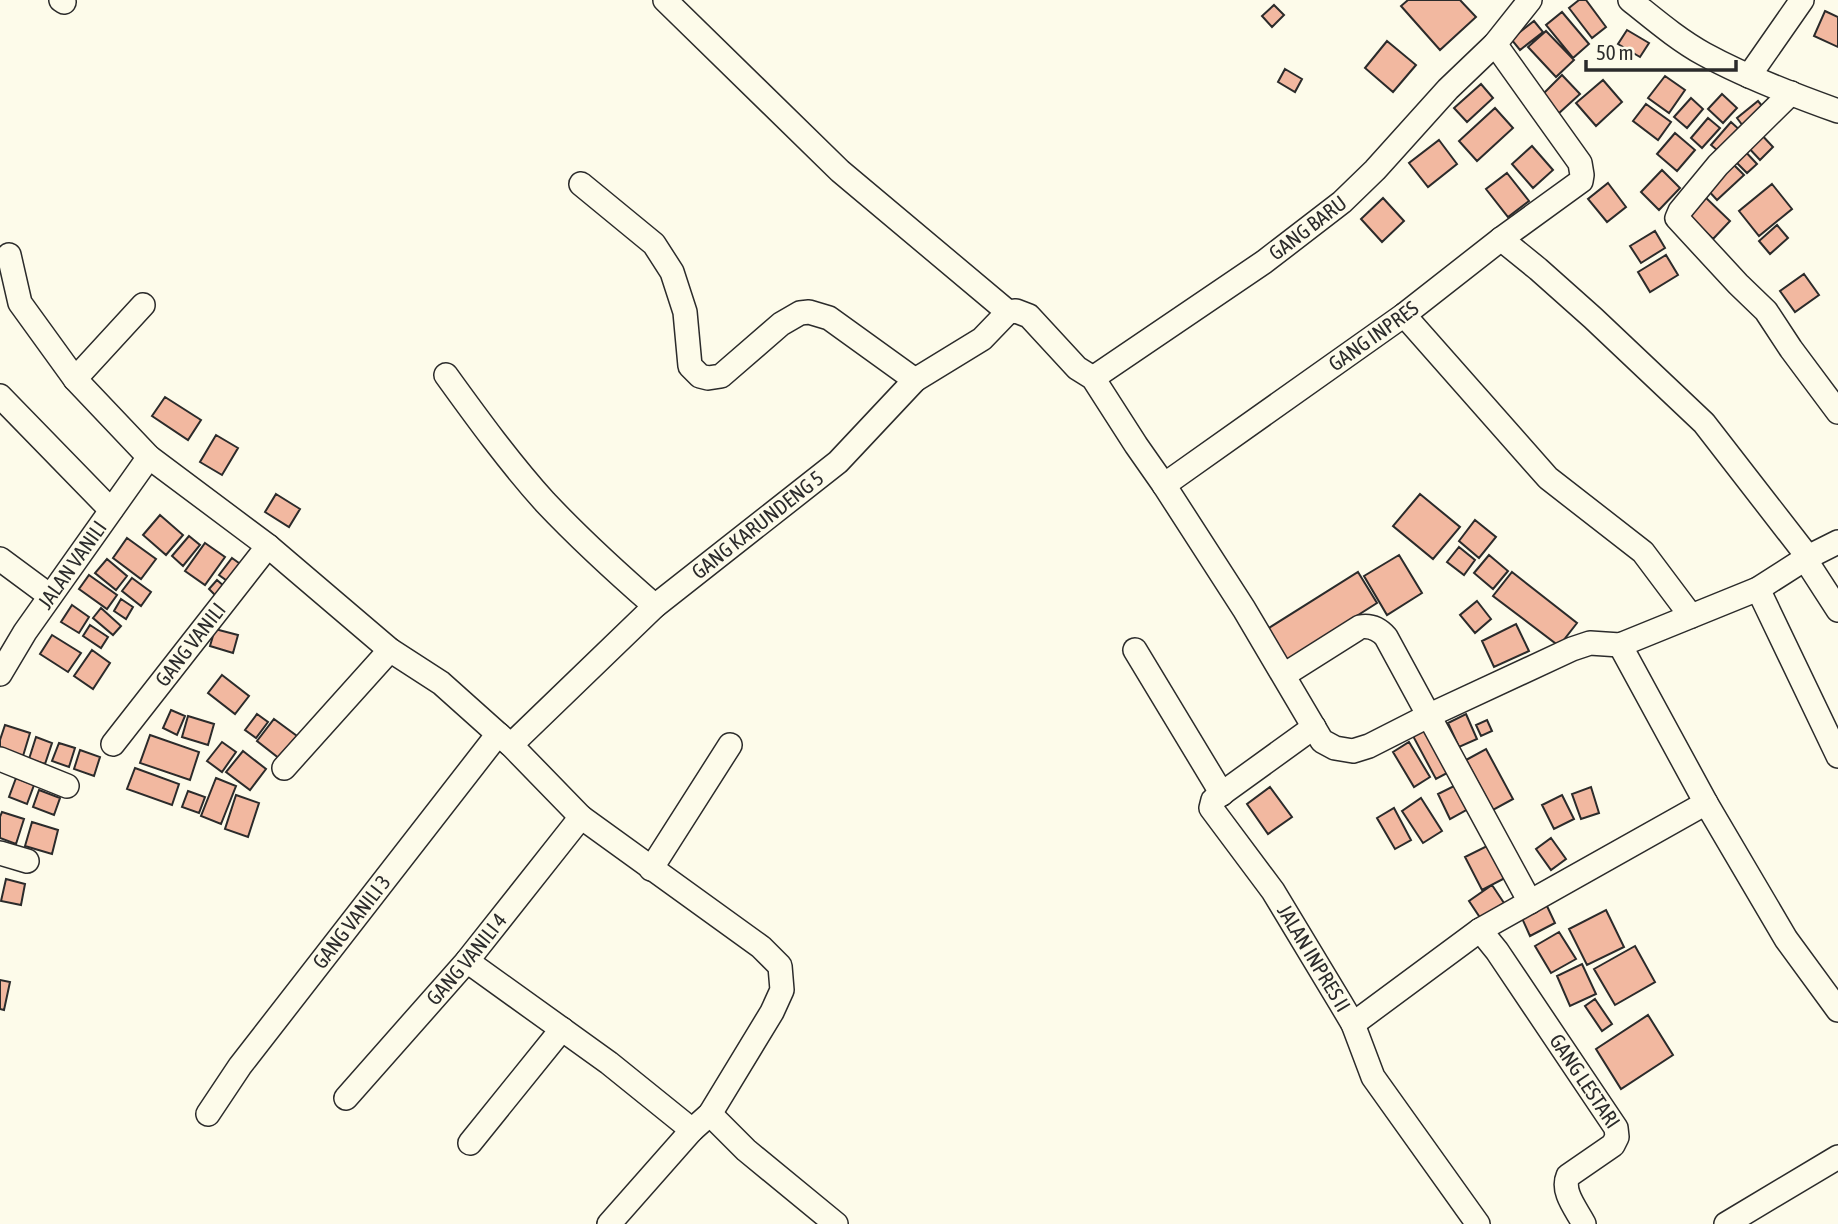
<svg xmlns="http://www.w3.org/2000/svg" width="1838" height="1224" viewBox="0 0 1838 1224" font-family="'Asap Condensed',sans-serif">
<rect width="100%" height="100%" fill="#fdfbea"/>
<!-- building -->
<path fill="#f2b8a0" stroke="#2b2b2b" stroke-width="2" d="M 1408,0 L 1460,0 L 1476,17 L 1440,50 L 1401,6 Z
M 1579,0 L 1586,0 L 1606,27 L 1592,38 L 1569,8 Z
M 1274,5 L 1284,15 L 1272,27 L 1262,16 Z
M 1825,11 L 1838,17 L 1838,47 L 1814,36 Z
M 1562,12 L 1589,44 L 1573,58 L 1546,25 Z
M 1534,21 L 1543,32 L 1520,50 L 1511,39 Z
M 1627,30 L 1649,43 L 1640,57 L 1618,44 Z
M 1546,31 L 1574,60 L 1556,77 L 1528,47 Z
M 1387,41 L 1416,65 L 1393,92 L 1365,68 Z
M 1285,69 L 1302,79 L 1295,92 L 1278,82 Z
M 1562,75 L 1580,94 L 1558,114 L 1541,96 Z
M 1665,76 L 1685,90 L 1669,113 L 1648,98 Z
M 1603,80 L 1622,102 L 1596,126 L 1576,103 Z
M 1481,84 L 1493,98 L 1467,122 L 1454,108 Z
M 1722,94 L 1737,108 L 1723,123 L 1708,109 Z
M 1691,98 L 1703,109 L 1687,128 L 1674,117 Z
M 1758,101 L 1767,112 L 1746,130 L 1737,118 Z
M 1646,104 L 1671,122 L 1658,140 L 1633,121 Z
M 1495,108 L 1513,128 L 1477,161 L 1459,141 Z
M 1708,118 L 1720,128 L 1702,148 L 1691,138 Z
M 1731,122 L 1743,133 L 1723,155 L 1711,145 Z
M 1759,132 L 1773,147 L 1760,160 L 1746,145 Z
M 1675,133 L 1695,150 L 1677,171 L 1657,154 Z
M 1439,140 L 1457,164 L 1428,187 L 1409,163 Z
M 1532,146 L 1553,170 L 1533,188 L 1512,164 Z
M 1742,148 L 1757,164 L 1747,173 L 1732,158 Z
M 1731,162 L 1744,175 L 1717,200 L 1705,187 Z
M 1662,170 L 1680,188 L 1659,210 L 1641,192 Z
M 1507,173 L 1529,201 L 1508,217 L 1486,189 Z
M 1608,183 L 1626,207 L 1607,222 L 1588,199 Z
M 1772,184 L 1792,209 L 1759,236 L 1739,211 Z
M 1703,195 L 1730,221 L 1713,239 L 1686,212 Z
M 1383,198 L 1404,221 L 1382,242 L 1361,219 Z
M 1777,225 L 1788,238 L 1770,254 L 1759,241 Z
M 1655,231 L 1665,248 L 1641,263 L 1630,246 Z
M 1666,255 L 1678,275 L 1650,292 L 1638,272 Z
M 1804,274 L 1819,295 L 1795,312 L 1780,291 Z
M 165,397 L 201,420 L 188,440 L 152,416 Z
M 216,435 L 238,448 L 222,475 L 200,462 Z
M 276,494 L 300,509 L 289,527 L 265,512 Z
M 1420,494 L 1460,527 L 1433,559 L 1393,526 Z
M 160,515 L 183,535 L 166,555 L 143,535 Z
M 1475,520 L 1496,537 L 1479,558 L 1459,541 Z
M 189,536 L 200,545 L 183,566 L 172,556 Z
M 127,538 L 156,559 L 141,579 L 113,558 Z
M 205,543 L 225,557 L 205,585 L 185,571 Z
M 1459,547 L 1475,560 L 1464,575 L 1447,562 Z
M 1399,555 L 1422,593 L 1387,615 L 1364,576 Z
M 1489,555 L 1508,571 L 1493,589 L 1474,573 Z
M 232,558 L 243,566 L 230,583 L 219,575 Z
M 107,559 L 127,576 L 116,590 L 95,573 Z
M 1358,572 L 1377,603 L 1284,662 L 1264,631 Z
M 1512,572 L 1577,623 L 1559,646 L 1493,596 Z
M 89,575 L 117,595 L 107,609 L 79,589 Z
M 132,578 L 151,592 L 141,606 L 122,591 Z
M 217,580 L 225,587 L 216,596 L 209,589 Z
M 121,599 L 133,607 L 126,619 L 114,611 Z
M 1477,601 L 1491,619 L 1475,633 L 1460,615 Z
M 72,605 L 89,617 L 79,633 L 61,622 Z
M 101,608 L 121,626 L 113,635 L 93,618 Z
M 1516,624 L 1529,651 L 1494,667 L 1482,641 Z
M 90,625 L 108,637 L 101,648 L 83,636 Z
M 215,629 L 238,635 L 233,653 L 210,646 Z
M 52,635 L 81,653 L 68,672 L 40,654 Z
M 92,650 L 110,663 L 93,689 L 74,676 Z
M 222,675 L 249,696 L 235,714 L 208,693 Z
M 171,710 L 185,716 L 177,735 L 163,728 Z
M 257,714 L 268,722 L 256,738 L 245,730 Z
M 1466,714 L 1477,739 L 1459,747 L 1448,723 Z
M 188,716 L 214,724 L 208,745 L 182,737 Z
M 274,719 L 297,736 L 280,759 L 257,741 Z
M 1487,720 L 1492,731 L 1481,736 L 1476,725 Z
M 5,725 L 30,733 L 23,756 L 0,749 L 0,740 Z
M 1427,728 L 1449,772 L 1436,779 L 1413,736 Z
M 150,735 L 199,752 L 190,780 L 140,763 Z
M 36,737 L 52,743 L 45,764 L 29,759 Z
M 222,742 L 236,752 L 222,772 L 207,761 Z
M 1409,742 L 1430,777 L 1414,787 L 1393,752 Z
M 59,743 L 75,748 L 69,767 L 52,761 Z
M 1486,749 L 1513,799 L 1493,810 L 1466,760 Z
M 80,750 L 100,757 L 94,776 L 74,769 Z
M 243,751 L 266,769 L 250,790 L 226,772 Z
M 135,768 L 179,784 L 172,805 L 127,789 Z
M 16,778 L 34,785 L 27,804 L 9,797 Z
M 216,778 L 236,786 L 221,824 L 201,816 Z
M 1456,785 L 1468,809 L 1450,819 L 1438,794 Z
M 1270,787 L 1292,817 L 1268,834 L 1247,804 Z
M 1591,787 L 1599,813 L 1581,819 L 1572,794 Z
M 39,790 L 60,798 L 54,815 L 33,807 Z
M 188,791 L 205,797 L 199,813 L 182,807 Z
M 236,795 L 259,803 L 248,837 L 225,829 Z
M 1562,795 L 1574,819 L 1554,829 L 1542,805 Z
M 1421,798 L 1442,831 L 1423,843 L 1402,811 Z
M 1394,808 L 1411,840 L 1395,849 L 1377,818 Z
M 2,812 L 24,819 L 16,844 L 0,838 L 0,817 Z
M 32,822 L 58,830 L 52,854 L 25,846 Z
M 1551,838 L 1566,859 L 1551,870 L 1536,849 Z
M 1489,845 L 1505,878 L 1482,890 L 1465,857 Z
M 6,879 L 25,884 L 21,905 L 1,901 Z
M 1492,885 L 1504,903 L 1481,919 L 1469,901 Z
M 1546,904 L 1555,923 L 1530,936 L 1521,916 Z
M 1606,910 L 1624,947 L 1587,965 L 1569,929 Z
M 1559,932 L 1576,959 L 1551,973 L 1535,946 Z
M 1635,946 L 1655,982 L 1615,1005 L 1594,969 Z
M 1582,964 L 1596,994 L 1570,1006 L 1557,976 Z
M 0,980 L 10,982 L 4,1010 L 0,1009 Z
M 1595,999 L 1612,1024 L 1602,1031 L 1585,1006 Z
M 1648,1015 L 1673,1055 L 1621,1089 L 1596,1049 Z"/>
<g fill="none" stroke-linecap="round" stroke-linejoin="round">
<defs>
<g id="minor">
<path d="M 61,0 L 64,2"/>
<path d="M 665,0 L 840,171 L 1008,312 L 1016,311 L 1029,316 L 1077,368 L 1093,378 L 1136,445 L 1164,485 L 1244,609 L 1322,741 L 1335,748 L 1353,751 L 1369,746 L 1430,715 L 1572,649 L 1590,643 L 1620,645 L 1758,589 L 1808,557 L 1838,542"/>
<path d="M 1630,0 C 1654,19 1677,39 1704,54 C 1746,77 1793,95 1838,111"/>
<path d="M 1749,76 L 1802,0"/>
<path d="M 1791,93 L 1718,165 L 1680,211 L 1677,218 L 1738,284 L 1766,311 L 1791,349 L 1838,412"/>
<path d="M 581,184 L 654,244 L 672,272 L 685,312 L 690,366 L 700,376 L 708,378 L 721,376 L 781,324 L 800,313 L 809,312 L 829,318 L 915,380"/>
<path d="M 1501,239 L 1538,269 L 1593,318 L 1704,423 L 1808,557"/>
<path d="M 9,255 L 20,303 L 75,379 L 149,457 L 268,546 L 390,650 L 441,683 L 498,734 L 511,745 L 581,817 L 761,947 L 780,966 L 782,990 L 772,1012 L 710,1114 L 692,1130 L 609,1224"/>
<path d="M 1404,315 L 1548,478 L 1643,552 L 1691,616"/>
<path d="M 446,375 C 477,418 509,462 545,502 C 580,539 616,572 655,606"/>
<path id="s1" d="M 1093,378 L 1264,262 L 1342,202 L 1375,170 L 1448,89 L 1495,44 L 1530,0"/>
<path d="M 75,379 L 143,305"/>
<path d="M 0,396 L 111,510"/>
<path id="s2" d="M 1164,485 L 1404,315 L 1501,239 L 1581,181 L 1582,175 L 1580,163 L 1495,44"/>
<path d="M 0,559 L 50,596"/>
<path d="M 1805,559 L 1838,610"/>
<path d="M 1758,589 L 1838,756"/>
<path d="M 1620,645 L 1706,803 L 1786,939 L 1838,1010"/>
<path d="M 1135,650 L 1222,794"/>
<path id="s3" d="M 0,674 L 25,632 L 149,457"/>
<path d="M 1284,675 L 1360,627 C 1371,625 1379,629 1386,637 L 1530,902"/>
<path id="s4" d="M 1314,727 L 1213,800 L 1211,808 L 1273,891 L 1340,1002 L 1353,1024 L 1373,1077 L 1478,1224"/>
<path id="s5" d="M 113,744 L 268,546"/>
<path id="s6" d="M 511,745 L 655,606 L 838,462 L 915,380 L 982,339 L 1008,312"/>
<path d="M 0,759 L 67,786"/>
<path d="M 284,768 L 390,650"/>
<path d="M 0,853 L 27,861"/>
<path d="M 651,869 L 730,745"/>
<path id="s7" d="M 1480,930 L 1497,951 L 1616,1128 L 1617,1137 L 1613,1145 L 1568,1176 C 1561,1192 1577,1210 1584,1224"/>
<path d="M 467,961 L 609,1063 L 692,1130"/>
<path d="M 1353,1024 L 1480,930 L 1706,803"/>
<path id="s8" d="M 346,1098 L 467,961 L 581,817"/>
<path id="s9" d="M 208,1114 L 240,1066 L 498,734"/>
<path d="M 710,1114 L 746,1150 L 836,1224"/>
<path d="M 470,1143 L 562,1029"/>
<path d="M 1726,1224 L 1838,1157"/>
</g>
</defs>
<!-- minor casing -->
<use href="#minor" stroke="#2b2b2b" stroke-width="26"/>
<!-- minor -->
<use href="#minor" stroke="#fdfbea" stroke-width="23"/>
</g>
<g text-anchor="middle" stroke-width="5" stroke-linejoin="round" paint-order="stroke">
<!-- street labels -->
<g font-size="21" fill="#2b2b2b" stroke="#fdfbea">
<text dy="7" stroke="none"><textPath href="#s1" startOffset="262">GANG BARU</textPath></text>
<text dy="7" stroke="none"><textPath href="#s2" startOffset="257">GANG INPRES</textPath></text>
<text dy="7" stroke="none"><textPath href="#s6" startOffset="331">GANG KARUNDENG 5</textPath></text>
<text dy="7" stroke="none"><textPath href="#s3" startOffset="131">JALAN VANILI</textPath></text>
<text dy="7" stroke="none"><textPath href="#s5" startOffset="126">GANG VANILI</textPath></text>
<text dy="7" stroke="none"><textPath href="#s9" startOffset="240">GANG VANILI 3</textPath></text>
<text dy="7" stroke="none"><textPath href="#s4" startOffset="315">JALAN INPRES II</textPath></text>
<text dy="7" stroke="none"><textPath href="#s8" startOffset="184">GANG VANILI 4</textPath></text>
<text dy="7" stroke="none"><textPath href="#s7" startOffset="184">GANG LESTARI</textPath></text>
</g>
</g>
<!-- scale -->
<path d="M1586 60v10h150v-10" fill="none" stroke="#2b2b2b" stroke-width="3.5"/>
<text x="1596" y="60" font-size="21" fill="#2b2b2b" stroke="#fdfbea" stroke-width="5" paint-order="stroke">50 m</text>
</svg>
